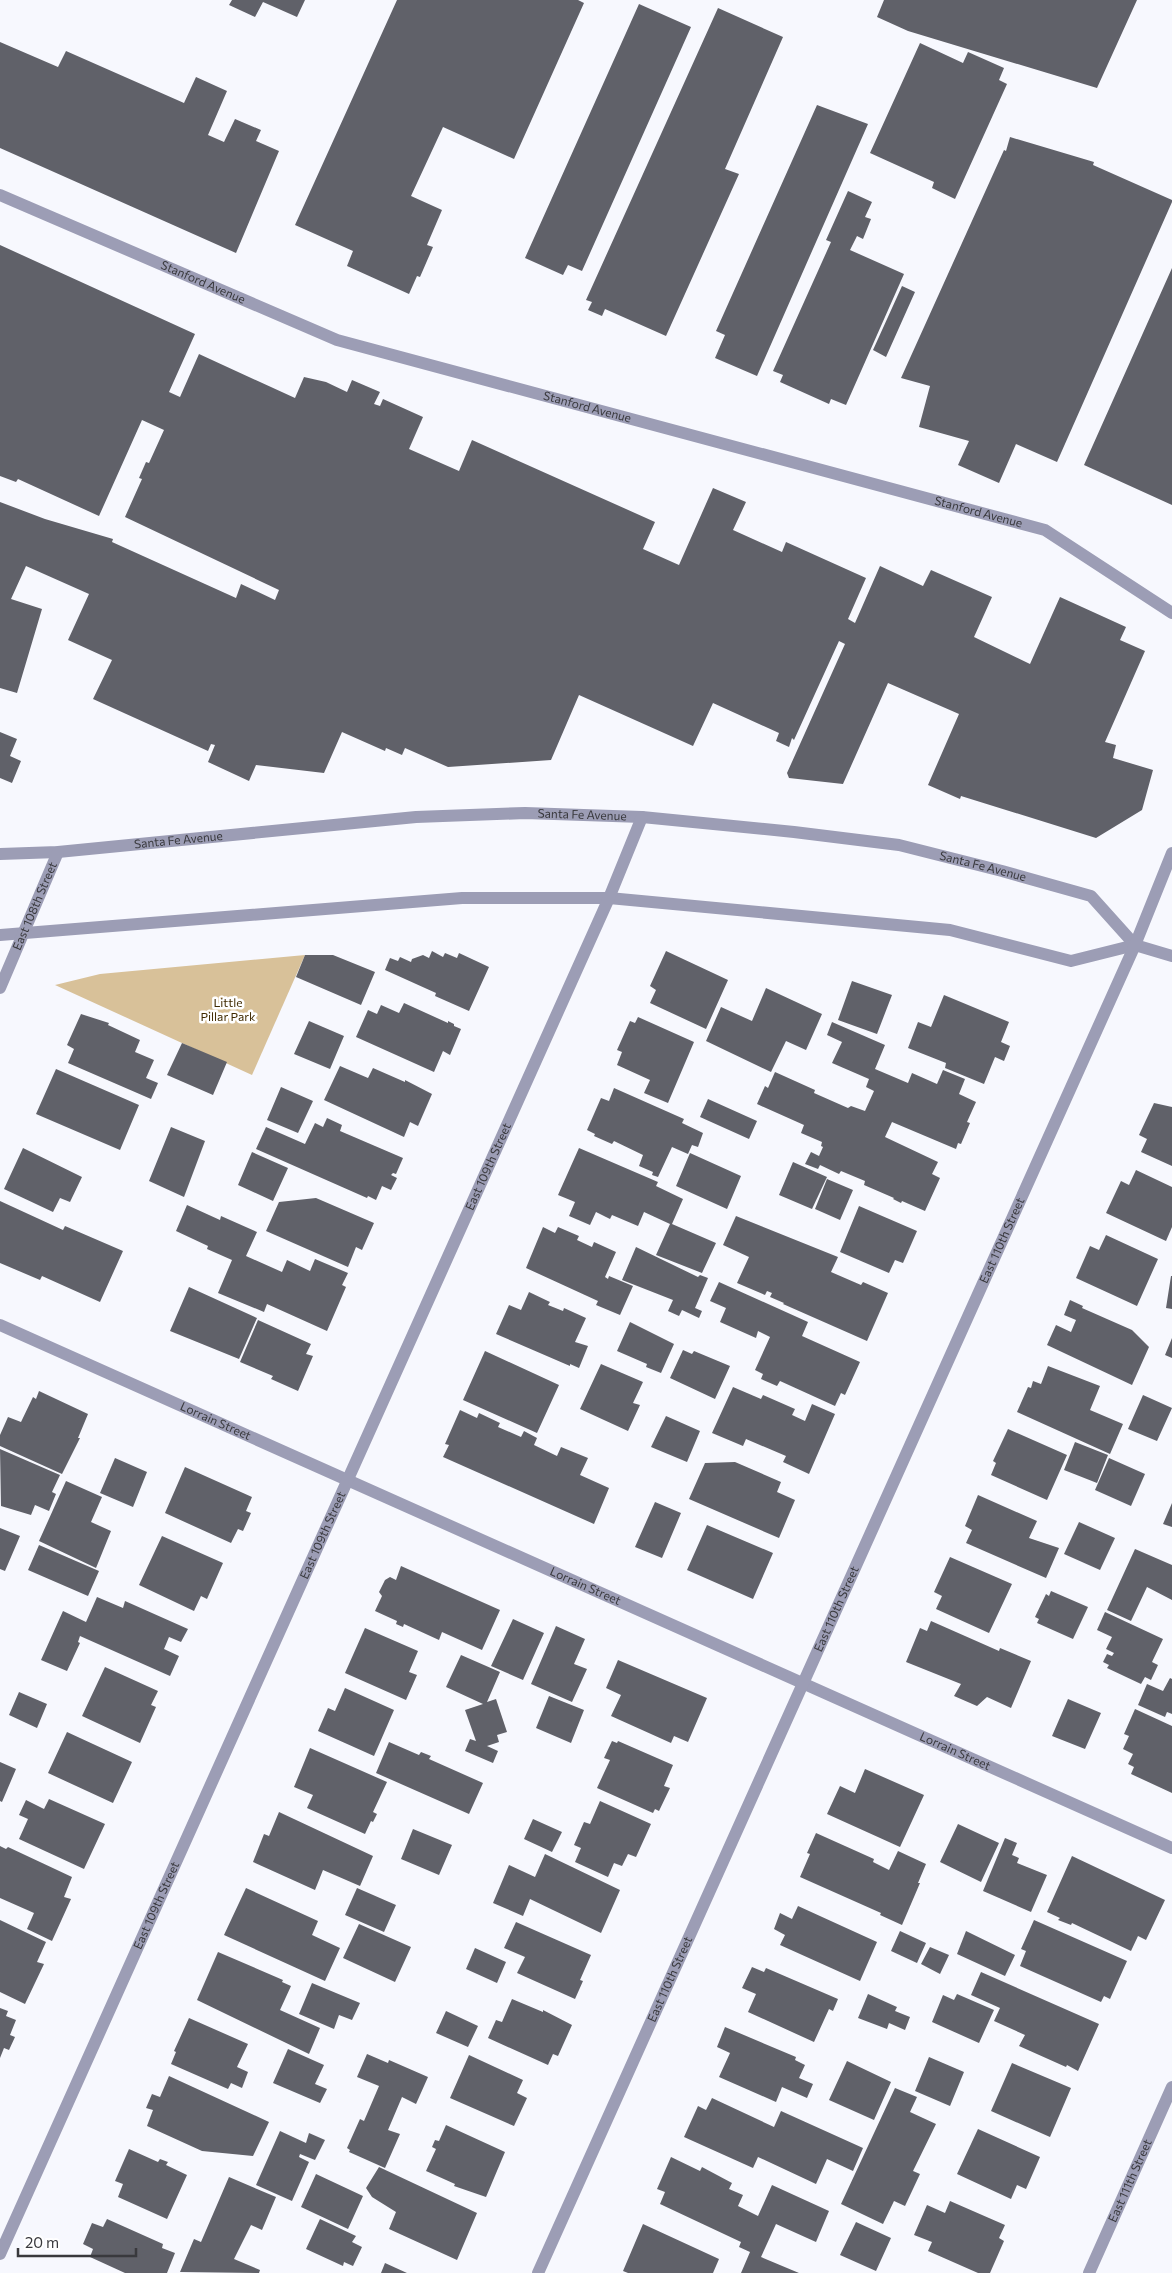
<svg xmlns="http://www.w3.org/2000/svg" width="1172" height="2273" viewBox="0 0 1172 2273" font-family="Commissioner,sans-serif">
<rect width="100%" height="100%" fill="#f7f8fe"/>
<!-- green -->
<path fill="#d8c199" d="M 305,955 L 252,1075 L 55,985 L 100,974 Z"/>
<!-- building -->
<path fill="#606169" d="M 232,0 L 305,0 L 297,17 L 263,2 L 255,17 L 229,5 Z
M 397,0 L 578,0 L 584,3 L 514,159 L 443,127 L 411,196 L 442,210 L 427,245 L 433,247 L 420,277 L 417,276 L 409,294 L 347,266 L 353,251 L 295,225 Z
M 884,0 L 1137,0 L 1097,88 L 908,31 L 877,17 Z
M 639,4 L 691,27 L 582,271 L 568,265 L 563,275 L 525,258 Z
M 718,8 L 783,37 L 725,169 L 739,174 L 666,336 L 605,309 L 602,316 L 588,310 L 592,302 L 586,300 Z
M 0,42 L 58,67 L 66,51 L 184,103 L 196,77 L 227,91 L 208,135 L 224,142 L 235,119 L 261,130 L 256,141 L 279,151 L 236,253 L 0,148 Z
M 920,43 L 963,63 L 968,52 L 1004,68 L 999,80 L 1007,84 L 955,199 L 932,188 L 934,182 L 870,153 Z
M 817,105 L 868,124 L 757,376 L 715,358 L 725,335 L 716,331 Z
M 1010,137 L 1094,162 L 1093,165 L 1172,200 L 1172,202 L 1057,462 L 1016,444 L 999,483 L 958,465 L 969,441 L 919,427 L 930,386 L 901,378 L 1004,150 L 1006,151 Z
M 848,191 L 872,202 L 865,217 L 871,219 L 863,239 L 857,236 L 850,250 L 904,274 L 846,405 L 831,399 L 829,404 L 780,382 L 783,375 L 773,371 L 831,242 L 826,240 Z
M 0,245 L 195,334 L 169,392 L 180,397 L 199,354 L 295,398 L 304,377 L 326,382 L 347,392 L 352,380 L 380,392 L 374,404 L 380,406 L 383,399 L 423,417 L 409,449 L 459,471 L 472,440 L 655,522 L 643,549 L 679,565 L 713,488 L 746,502 L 733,530 L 782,552 L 786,542 L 866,578 L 848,619 L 855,623 L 880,566 L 923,586 L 931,570 L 992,597 L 974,637 L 1030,664 L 1060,597 L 1126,627 L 1120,640 L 1145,651 L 1105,742 L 1116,745 L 1113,758 L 1153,770 L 1142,810 L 1096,838 L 961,796 L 960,799 L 928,785 L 959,714 L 888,683 L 843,784 L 789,778 L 787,773 L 845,644 L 839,641 L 794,740 L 792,738 L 789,747 L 776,741 L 779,733 L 713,703 L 693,746 L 579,695 L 551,760 L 448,767 L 405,748 L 402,755 L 386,748 L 385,751 L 342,732 L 324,773 L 256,765 L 249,781 L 208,762 L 215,745 L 211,744 L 208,751 L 93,699 L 112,660 L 68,640 L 89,594 L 26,566 L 11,599 L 42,609 L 17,693 L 0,688 L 0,502 L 45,519 L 113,539 L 112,542 L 236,598 L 241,584 L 275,600 L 279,590 L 125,517 L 142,479 L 139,478 L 146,462 L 149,463 L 164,430 L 142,420 L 99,516 L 18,479 L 16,482 L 0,476 Z
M 1172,268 L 1172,505 L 1084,465 Z
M 902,286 L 915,292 L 886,357 L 873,350 Z
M 0,732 L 17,739 L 10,756 L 21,761 L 12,783 L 0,778 Z
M 432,951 L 443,957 L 445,953 L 457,958 L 459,953 L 489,967 L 469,1011 L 435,996 L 436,993 L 385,970 L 390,958 L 398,961 L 400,957 L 411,962 L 412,959 L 423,955 L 429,958 Z
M 666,951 L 728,980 L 706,1029 L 650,1003 L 656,990 L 650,986 Z
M 305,955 L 333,955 L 375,972 L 361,1005 L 296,977 Z
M 852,981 L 892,995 L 877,1034 L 838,1020 Z
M 766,988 L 822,1014 L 806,1050 L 786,1041 L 771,1072 L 706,1041 L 721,1007 L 752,1021 Z
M 944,995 L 1009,1022 L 1001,1042 L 1010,1046 L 1004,1061 L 995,1057 L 984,1084 L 945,1068 L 946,1063 L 908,1048 L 918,1022 L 931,1027 Z
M 404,1003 L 448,1023 L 448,1021 L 454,1024 L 454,1026 L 461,1029 L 450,1055 L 443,1051 L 434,1072 L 356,1037 L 368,1010 L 377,1014 L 381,1005 L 399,1013 Z
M 81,1014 L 109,1023 L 108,1025 L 140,1040 L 135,1052 L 154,1060 L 146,1078 L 158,1083 L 151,1099 L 68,1063 L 74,1049 L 67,1045 Z
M 638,1017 L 694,1042 L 668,1103 L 644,1093 L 650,1080 L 617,1065 L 622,1052 L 617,1050 L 630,1021 L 635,1023 Z
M 309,1021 L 344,1036 L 330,1069 L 294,1054 Z
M 832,1022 L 885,1045 L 875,1069 L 908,1083 L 912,1073 L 937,1084 L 943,1070 L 965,1079 L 959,1094 L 976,1102 L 967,1122 L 970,1123 L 961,1144 L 958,1143 L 956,1149 L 892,1122 L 885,1137 L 938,1162 L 932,1174 L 940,1178 L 925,1211 L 902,1201 L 901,1203 L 893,1199 L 894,1198 L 864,1185 L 865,1181 L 841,1171 L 839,1174 L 820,1165 L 818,1169 L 805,1164 L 811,1152 L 819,1156 L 823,1147 L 821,1146 L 822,1142 L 801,1133 L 804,1125 L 757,1104 L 765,1086 L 768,1088 L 775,1072 L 815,1090 L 814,1093 L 848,1108 L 851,1106 L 865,1111 L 874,1091 L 866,1087 L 869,1079 L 832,1063 L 842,1042 L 827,1035 Z
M 182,1043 L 227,1062 L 213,1095 L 167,1075 Z
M 340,1066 L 368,1078 L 373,1068 L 405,1082 L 405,1080 L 432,1094 L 418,1126 L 410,1122 L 404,1137 L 324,1100 Z
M 56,1069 L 139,1105 L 120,1150 L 36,1114 Z
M 281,1087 L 313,1101 L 298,1133 L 267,1120 Z
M 614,1088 L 684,1119 L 682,1123 L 703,1133 L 698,1147 L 692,1145 L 688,1154 L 672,1147 L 658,1177 L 652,1175 L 653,1172 L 639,1166 L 643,1155 L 614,1141 L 612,1144 L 594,1136 L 595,1134 L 587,1130 L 601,1098 L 609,1101 Z
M 708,1099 L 757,1121 L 749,1139 L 700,1117 Z
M 1154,1103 L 1172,1107 L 1172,1166 L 1141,1152 L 1147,1139 L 1139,1135 Z
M 327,1118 L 342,1125 L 340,1131 L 403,1158 L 396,1174 L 393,1173 L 391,1175 L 397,1178 L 391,1190 L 382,1186 L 376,1200 L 368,1196 L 367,1198 L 256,1149 L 266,1127 L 305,1144 L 315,1123 L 323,1127 Z
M 171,1127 L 205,1141 L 184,1197 L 149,1181 Z
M 23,1148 L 82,1177 L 70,1202 L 60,1198 L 53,1212 L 4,1189 Z
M 579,1148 L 658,1182 L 656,1186 L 683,1199 L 672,1224 L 716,1243 L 702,1273 L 656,1255 L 670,1224 L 644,1212 L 638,1226 L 612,1215 L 610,1219 L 596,1212 L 590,1225 L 569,1216 L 575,1202 L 558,1195 Z
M 252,1152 L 288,1168 L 273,1201 L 238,1185 Z
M 690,1153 L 741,1176 L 727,1209 L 676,1186 Z
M 793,1162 L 827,1177 L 812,1209 L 779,1195 Z
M 1136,1170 L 1172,1187 L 1172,1227 L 1166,1241 L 1106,1213 L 1121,1181 L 1129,1185 Z
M 827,1179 L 853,1190 L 840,1220 L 815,1209 Z
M 316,1198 L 374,1223 L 362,1250 L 356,1247 L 348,1267 L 266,1231 L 279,1202 Z
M 0,1201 L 63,1230 L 65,1226 L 123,1251 L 100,1302 L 42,1276 L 40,1280 L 0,1263 Z
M 187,1205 L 220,1220 L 221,1216 L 257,1232 L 246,1256 L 282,1272 L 287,1260 L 310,1271 L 315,1259 L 348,1273 L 342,1285 L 346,1287 L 327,1331 L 267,1304 L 264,1312 L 218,1293 L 232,1260 L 207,1249 L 208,1246 L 176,1231 Z
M 859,1206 L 917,1231 L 903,1263 L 895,1260 L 889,1273 L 840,1252 Z
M 736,1216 L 838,1257 L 831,1272 L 861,1285 L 863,1282 L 888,1293 L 867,1341 L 783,1304 L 784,1303 L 770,1297 L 772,1293 L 767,1291 L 765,1295 L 737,1283 L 749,1257 L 723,1245 Z
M 543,1227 L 555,1233 L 558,1227 L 579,1236 L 577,1240 L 592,1247 L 594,1242 L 616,1252 L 605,1277 L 608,1279 L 609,1276 L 633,1286 L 620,1315 L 596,1305 L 598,1301 L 526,1268 Z
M 1106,1235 L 1158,1259 L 1137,1306 L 1076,1278 L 1090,1246 L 1099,1250 Z
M 636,1247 L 698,1277 L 700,1275 L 708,1278 L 695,1308 L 702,1311 L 699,1318 L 682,1310 L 679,1316 L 668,1311 L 673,1300 L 622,1280 Z
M 1171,1276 L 1172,1276 L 1172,1309 L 1166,1308 Z
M 719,1282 L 808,1322 L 802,1336 L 860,1362 L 845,1395 L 841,1393 L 835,1406 L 780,1381 L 777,1386 L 761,1379 L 763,1374 L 755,1370 L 770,1337 L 758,1331 L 756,1338 L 720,1322 L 726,1308 L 710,1301 Z
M 189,1287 L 257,1318 L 239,1359 L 170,1331 Z
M 529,1292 L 550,1302 L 548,1305 L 563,1311 L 564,1308 L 586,1318 L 575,1342 L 588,1346 L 579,1368 L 570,1364 L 570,1366 L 496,1334 L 509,1305 L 521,1310 Z
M 1070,1300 L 1083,1306 L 1082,1308 L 1132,1330 L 1149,1347 L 1132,1385 L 1047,1345 L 1056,1325 L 1071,1332 L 1076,1320 L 1064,1315 Z
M 258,1320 L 311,1344 L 306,1354 L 313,1356 L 298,1391 L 271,1379 L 273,1376 L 240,1362 Z
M 630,1322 L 674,1344 L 661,1373 L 646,1367 L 647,1364 L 617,1351 Z
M 1172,1338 L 1172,1358 L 1165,1355 Z
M 683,1350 L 692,1354 L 694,1351 L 730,1366 L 715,1399 L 670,1378 Z
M 485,1351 L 559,1385 L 537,1433 L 463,1400 Z
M 601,1364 L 643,1382 L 633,1403 L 640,1405 L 628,1431 L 580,1409 Z
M 1048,1366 L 1100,1386 L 1090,1410 L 1123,1424 L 1110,1454 L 1017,1412 L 1028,1387 L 1031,1388 L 1033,1381 L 1041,1384 Z
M 733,1387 L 761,1399 L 763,1395 L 795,1409 L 792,1415 L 805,1421 L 812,1404 L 835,1414 L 809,1474 L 783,1462 L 786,1456 L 746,1439 L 743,1446 L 712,1433 Z
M 39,1391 L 88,1414 L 78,1438 L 80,1438 L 62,1474 L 0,1446 L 0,1435 L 8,1417 L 21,1422 L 33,1397 L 36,1399 Z
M 1143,1395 L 1172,1408 L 1157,1441 L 1128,1429 Z
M 460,1410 L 477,1418 L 479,1413 L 500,1423 L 498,1427 L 521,1437 L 524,1431 L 537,1438 L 534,1445 L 557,1456 L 561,1447 L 588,1458 L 580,1475 L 609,1488 L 594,1524 L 443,1457 L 449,1445 L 445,1444 Z
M 666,1416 L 700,1431 L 687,1462 L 651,1447 Z
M 1008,1429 L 1067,1455 L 1047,1500 L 991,1475 L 996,1463 L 993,1461 Z
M 1075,1442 L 1108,1455 L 1097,1483 L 1064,1470 Z
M 0,1449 L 60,1475 L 52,1492 L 56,1494 L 49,1511 L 35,1505 L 31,1515 L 1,1506 Z
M 115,1458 L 147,1472 L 133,1507 L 100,1493 Z
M 1109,1458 L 1145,1474 L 1131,1506 L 1095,1490 Z
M 735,1462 L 781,1482 L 777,1492 L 795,1500 L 779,1538 L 689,1499 L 705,1463 Z
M 185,1467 L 252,1497 L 246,1511 L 251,1513 L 243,1531 L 238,1529 L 231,1543 L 165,1513 Z
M 66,1481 L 102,1497 L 91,1522 L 111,1531 L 96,1568 L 39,1541 Z
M 978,1495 L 1037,1521 L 1029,1538 L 1059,1548 L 1046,1578 L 966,1543 L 972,1530 L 965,1526 Z
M 655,1502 L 681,1513 L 662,1558 L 635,1547 Z
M 1172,1503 L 1172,1527 L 1163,1524 Z
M 1079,1522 L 1115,1538 L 1100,1570 L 1064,1554 Z
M 707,1525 L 773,1553 L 753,1599 L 687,1570 Z
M 0,1528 L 20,1536 L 5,1571 L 0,1569 Z
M 162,1536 L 223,1563 L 207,1599 L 201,1596 L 194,1611 L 139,1585 Z
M 39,1545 L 99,1571 L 88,1596 L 28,1570 Z
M 1135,1549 L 1172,1565 L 1172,1600 L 1147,1587 L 1131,1621 L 1107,1610 Z
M 950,1557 L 1012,1584 L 989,1633 L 936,1609 L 942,1596 L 934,1592 Z
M 401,1566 L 500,1610 L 482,1650 L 442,1632 L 439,1640 L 404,1624 L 403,1627 L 396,1624 L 397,1621 L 375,1611 L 382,1596 L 379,1592 L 385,1580 L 390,1577 L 396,1580 Z
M 1051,1591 L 1088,1607 L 1073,1639 L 1037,1623 L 1039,1619 L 1035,1617 L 1046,1594 L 1049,1596 Z
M 97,1597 L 123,1608 L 125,1601 L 188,1629 L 181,1642 L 169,1637 L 164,1649 L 179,1656 L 170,1676 L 80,1636 L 78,1642 L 80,1643 L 67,1671 L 41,1660 L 63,1611 L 86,1622 Z
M 1105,1612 L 1163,1639 L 1152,1662 L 1158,1665 L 1151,1680 L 1145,1677 L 1141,1684 L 1107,1668 L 1109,1665 L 1103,1662 L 1107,1654 L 1112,1656 L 1114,1653 L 1106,1649 L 1112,1637 L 1097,1630 Z
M 513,1619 L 544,1633 L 523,1680 L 491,1666 Z
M 931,1621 L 999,1651 L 1000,1648 L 1031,1661 L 1011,1708 L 987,1697 L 977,1706 L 954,1696 L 961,1684 L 906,1662 L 920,1628 L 927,1631 Z
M 556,1626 L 585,1639 L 574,1664 L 587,1669 L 572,1702 L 531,1684 Z
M 365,1628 L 418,1651 L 409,1672 L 417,1675 L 406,1700 L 345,1673 Z
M 461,1655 L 500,1672 L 487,1702 L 496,1699 L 507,1732 L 497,1735 L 499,1742 L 487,1746 L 498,1751 L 493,1763 L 465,1751 L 470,1739 L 476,1741 L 465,1710 L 483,1704 L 446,1687 Z
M 618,1660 L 707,1698 L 688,1742 L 674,1736 L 671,1743 L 611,1716 L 621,1695 L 606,1688 Z
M 105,1667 L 158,1691 L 151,1705 L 156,1707 L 140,1743 L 82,1716 Z
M 1170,1678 L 1172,1679 L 1172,1714 L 1167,1712 L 1165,1717 L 1138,1705 L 1147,1684 L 1163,1691 Z
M 345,1688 L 394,1710 L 374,1756 L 318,1731 L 328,1708 L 335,1711 Z
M 19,1692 L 47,1704 L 37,1728 L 9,1715 Z
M 549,1696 L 584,1710 L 571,1743 L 536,1728 Z
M 1068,1699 L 1101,1713 L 1085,1749 L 1052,1736 Z
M 1135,1709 L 1172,1726 L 1172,1793 L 1131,1774 L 1134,1767 L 1128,1764 L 1133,1754 L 1123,1749 L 1129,1736 L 1124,1734 Z
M 67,1732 L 132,1762 L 113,1803 L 48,1773 Z
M 612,1741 L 617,1743 L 618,1741 L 673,1765 L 664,1786 L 670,1788 L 659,1811 L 655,1809 L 653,1813 L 597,1788 L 610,1760 L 604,1758 Z
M 389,1742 L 419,1755 L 421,1752 L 431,1756 L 429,1759 L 483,1783 L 469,1814 L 376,1773 Z
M 310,1748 L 387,1782 L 373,1812 L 377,1814 L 373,1822 L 371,1821 L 365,1834 L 307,1808 L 313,1795 L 294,1787 Z
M 0,1762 L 16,1769 L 2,1802 L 0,1801 Z
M 865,1769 L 924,1795 L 900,1847 L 827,1814 L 840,1786 L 855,1793 Z
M 49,1799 L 105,1824 L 84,1869 L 19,1839 L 28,1819 L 19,1815 L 26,1800 L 44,1809 Z
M 600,1801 L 651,1824 L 636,1857 L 628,1854 L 622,1866 L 614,1863 L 608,1877 L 575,1862 L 581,1848 L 574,1845 L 584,1822 L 590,1824 Z
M 279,1812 L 373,1856 L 360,1886 L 323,1870 L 315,1890 L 253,1862 L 264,1834 L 269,1836 Z
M 533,1819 L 562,1832 L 552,1852 L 524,1839 Z
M 958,1824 L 999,1843 L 981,1882 L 940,1862 Z
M 413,1829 L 452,1845 L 439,1875 L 401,1859 Z
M 816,1833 L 874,1859 L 873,1862 L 889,1870 L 898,1851 L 926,1864 L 918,1883 L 920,1883 L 902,1925 L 880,1915 L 881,1913 L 800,1877 L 810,1854 L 807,1853 Z
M 1005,1838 L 1017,1843 L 1012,1855 L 1019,1858 L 1017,1863 L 1047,1875 L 1031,1912 L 983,1891 Z
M 0,1846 L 6,1849 L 8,1847 L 72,1877 L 64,1897 L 71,1899 L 52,1941 L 27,1929 L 34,1913 L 0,1898 Z
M 545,1854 L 620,1890 L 601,1933 L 530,1899 L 523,1916 L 493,1903 L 509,1865 L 535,1877 Z
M 1072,1856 L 1165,1900 L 1146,1940 L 1138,1936 L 1131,1951 L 1072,1923 L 1071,1925 L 1058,1920 L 1060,1918 L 1047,1912 Z
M 246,1888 L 318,1921 L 312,1935 L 340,1948 L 325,1981 L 224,1935 Z
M 357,1888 L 396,1905 L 384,1932 L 345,1915 Z
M 798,1906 L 877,1942 L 860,1981 L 780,1945 L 785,1935 L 774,1929 L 780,1913 L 792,1919 Z
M 0,1920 L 46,1942 L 37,1962 L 44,1964 L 25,2004 L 0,1992 Z
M 1034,1920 L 1127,1961 L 1110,1999 L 1104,1996 L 1101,2002 L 1020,1966 L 1026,1951 L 1021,1949 Z
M 516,1922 L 591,1955 L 580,1980 L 583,1981 L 575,1999 L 517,1973 L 525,1957 L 504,1948 Z
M 359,1924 L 411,1947 L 395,1982 L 343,1958 Z
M 900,1931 L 926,1943 L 917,1963 L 891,1951 Z
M 966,1931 L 1015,1955 L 1005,1976 L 957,1954 Z
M 930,1947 L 949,1955 L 940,1974 L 921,1964 Z
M 475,1948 L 506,1962 L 497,1983 L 466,1969 Z
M 218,1952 L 283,1980 L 282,1982 L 291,1986 L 280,2010 L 320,2028 L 309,2054 L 197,2000 Z
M 752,1967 L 764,1972 L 766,1968 L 838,1999 L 833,2011 L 829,2009 L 814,2042 L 748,2012 L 756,1994 L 742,1988 Z
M 981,1972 L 1099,2024 L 1078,2071 L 1067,2065 L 1066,2067 L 1019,2046 L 1025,2035 L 994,2021 L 1000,2008 L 971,1995 Z
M 312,1983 L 360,2003 L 352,2020 L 339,2015 L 334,2029 L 299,2014 Z
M 868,1994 L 897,2007 L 895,2011 L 910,2017 L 905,2030 L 889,2023 L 887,2029 L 858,2018 Z
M 957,1994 L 994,2010 L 979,2043 L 932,2022 L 943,1995 L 954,2000 Z
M 512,1999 L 543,2012 L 543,2010 L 572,2025 L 558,2056 L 553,2054 L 548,2065 L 488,2038 L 496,2020 L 502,2022 Z
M 0,2008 L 8,2011 L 6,2016 L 16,2020 L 10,2035 L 15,2037 L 9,2050 L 4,2048 L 0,2058 Z
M 446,2011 L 478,2026 L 468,2047 L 436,2033 Z
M 189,2018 L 248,2044 L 237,2067 L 248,2072 L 242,2088 L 231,2083 L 228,2089 L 171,2064 L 176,2052 L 174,2051 Z
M 725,2027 L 796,2057 L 795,2060 L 805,2065 L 799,2078 L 813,2084 L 807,2098 L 782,2087 L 776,2102 L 719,2077 L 730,2053 L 717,2047 Z
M 288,2049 L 324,2065 L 315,2084 L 327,2089 L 320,2103 L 273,2083 Z
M 367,2054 L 388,2063 L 389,2060 L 428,2077 L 416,2104 L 402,2097 L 388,2130 L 400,2134 L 385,2168 L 349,2152 L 350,2150 L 347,2148 L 360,2119 L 364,2121 L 379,2086 L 357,2077 Z
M 469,2055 L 523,2080 L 517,2093 L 527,2098 L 514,2126 L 450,2098 Z
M 929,2057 L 964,2072 L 950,2106 L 915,2091 Z
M 847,2061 L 891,2082 L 874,2120 L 829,2100 Z
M 1012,2063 L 1071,2088 L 1050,2137 L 991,2111 Z
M 169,2076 L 269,2122 L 253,2156 L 202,2151 L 147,2126 L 153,2110 L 146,2108 L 152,2094 L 160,2097 Z
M 895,2088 L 917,2097 L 910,2112 L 936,2124 L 913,2171 L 920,2174 L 905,2206 L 894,2201 L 883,2224 L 841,2204 Z
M 712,2098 L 774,2127 L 781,2111 L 863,2148 L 853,2171 L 827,2159 L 816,2184 L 758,2157 L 753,2168 L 684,2137 L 698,2106 L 706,2110 Z
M 446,2125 L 505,2152 L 486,2197 L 454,2186 L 455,2184 L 426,2171 L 436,2149 L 432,2147 L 435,2140 L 439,2141 Z
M 978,2129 L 1040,2157 L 1026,2189 L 1017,2185 L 1011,2199 L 957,2174 Z
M 280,2131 L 306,2143 L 309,2133 L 325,2140 L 315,2160 L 300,2154 L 299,2157 L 309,2162 L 292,2201 L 256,2185 Z
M 129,2149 L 158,2162 L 160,2159 L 168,2162 L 166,2165 L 187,2175 L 167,2219 L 118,2197 L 123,2184 L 115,2181 Z
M 671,2157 L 700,2171 L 702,2167 L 732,2183 L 729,2189 L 743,2195 L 738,2206 L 758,2216 L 772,2185 L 829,2211 L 816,2242 L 776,2224 L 761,2257 L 799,2273 L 741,2273 L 750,2252 L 739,2247 L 741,2242 L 660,2204 L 665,2192 L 657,2189 Z
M 379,2167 L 477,2213 L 457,2260 L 389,2229 L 396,2212 L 372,2197 L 366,2188 Z
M 316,2174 L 363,2196 L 348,2229 L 301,2207 Z
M 229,2177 L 276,2197 L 262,2230 L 251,2225 L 234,2259 L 260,2270 L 259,2273 L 180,2272 L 194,2239 L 201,2242 Z
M 950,2201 L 1005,2225 L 999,2238 L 1004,2241 L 990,2273 L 978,2273 L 928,2251 L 932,2242 L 914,2235 L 927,2205 L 945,2213 Z
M 107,2219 L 163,2244 L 162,2248 L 175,2253 L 167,2273 L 125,2273 L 90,2257 L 93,2249 L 83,2244 L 92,2223 L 103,2227 Z
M 320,2219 L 356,2236 L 352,2242 L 362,2247 L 353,2266 L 344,2262 L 343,2266 L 306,2249 Z
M 856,2222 L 891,2238 L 876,2271 L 840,2255 Z
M 643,2224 L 719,2259 L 713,2273 L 628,2273 L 623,2271 Z
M 385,2263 L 407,2273 L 381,2273 Z"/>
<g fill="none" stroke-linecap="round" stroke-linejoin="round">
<!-- minor -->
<g stroke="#9c9db5" stroke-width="12">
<path id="s1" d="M 0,195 L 337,340 L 1045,530 L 1172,613"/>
<path id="s2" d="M 0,854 L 58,852 L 416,817 L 525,813 L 642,817 L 794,832 L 899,845 L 1002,871 L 1091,896 L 1135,945"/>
<path d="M 0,935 L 462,898 L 609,898 L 950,930 L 1071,961 L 1135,945 L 1172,956"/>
<path id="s3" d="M 0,988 L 58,852"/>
<path id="s4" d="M 0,1325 L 1172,1848"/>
<path id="s5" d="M 0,2254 L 609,898 L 642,817"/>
<path id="s6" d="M 538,2273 L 1135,945 L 1172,853"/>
<path id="s7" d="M 1089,2273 L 1172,2087"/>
</g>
</g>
<g text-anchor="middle" stroke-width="5" stroke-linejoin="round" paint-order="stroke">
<!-- street labels -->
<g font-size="12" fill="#39393d" stroke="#fff">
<text dy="4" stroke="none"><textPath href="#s1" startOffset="221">Stanford Avenue</textPath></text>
<text dy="4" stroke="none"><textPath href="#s1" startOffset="626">Stanford Avenue</textPath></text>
<text dy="4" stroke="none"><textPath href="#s1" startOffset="1031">Stanford Avenue</textPath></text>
<text dy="4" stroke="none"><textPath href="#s2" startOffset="584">Santa Fe Avenue</textPath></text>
<text dy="4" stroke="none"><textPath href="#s2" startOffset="179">Santa Fe Avenue</textPath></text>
<text dy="4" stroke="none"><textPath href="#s2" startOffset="989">Santa Fe Avenue</textPath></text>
<text dy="4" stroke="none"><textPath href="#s3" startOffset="89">East 108th Street</textPath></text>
<text dy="4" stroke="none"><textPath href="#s5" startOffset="1192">East 109th Street</textPath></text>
<text dy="4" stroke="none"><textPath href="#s6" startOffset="1132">East 110th Street</textPath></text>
<text dy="4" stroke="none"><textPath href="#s4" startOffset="236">Lorrain Street</textPath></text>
<text dy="4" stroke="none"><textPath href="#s5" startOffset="788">East 109th Street</textPath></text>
<text dy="4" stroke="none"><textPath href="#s4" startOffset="641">Lorrain Street</textPath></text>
<text dy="4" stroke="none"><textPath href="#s6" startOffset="728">East 110th Street</textPath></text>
<text dy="4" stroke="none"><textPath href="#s4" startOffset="1046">Lorrain Street</textPath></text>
<text dy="4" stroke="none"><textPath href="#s5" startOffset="382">East 109th Street</textPath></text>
<text dy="4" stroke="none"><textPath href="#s6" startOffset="322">East 110th Street</textPath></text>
<text dy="4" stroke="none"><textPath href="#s7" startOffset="101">East 111th Street</textPath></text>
</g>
<!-- park labels -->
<g font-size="12" fill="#3f2a00" stroke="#fff">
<text x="228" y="1007">Little<tspan x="228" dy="14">Pillar Park</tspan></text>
</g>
</g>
<!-- scale -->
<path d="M18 2248v8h118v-8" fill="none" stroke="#39393d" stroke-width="2.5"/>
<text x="25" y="2248" font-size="15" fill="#39393d" stroke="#ffffff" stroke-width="4" paint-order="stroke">20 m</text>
</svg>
